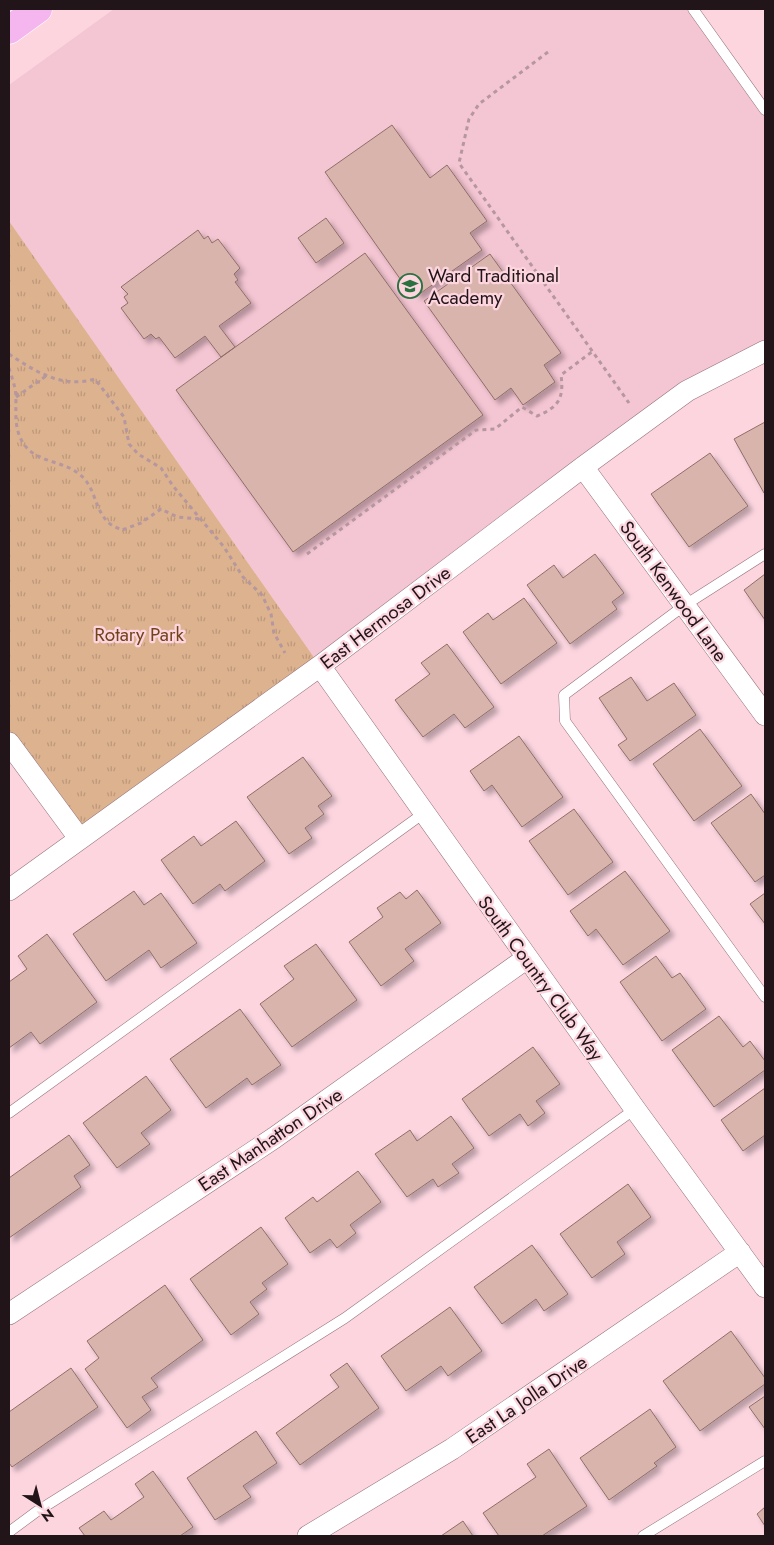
<svg xmlns="http://www.w3.org/2000/svg" width="774" height="1545" viewBox="0 0 774 1545" font-family="Jost,sans-serif">
<defs>
<pattern id="grass-tufts" width="24" height="20" patternUnits="userSpaceOnUse" patternTransform="scale(1.25)"><rect width="24" height="20" fill="#ddb28f"/><path d="M3 7l-1-3M5 7V3M7 7l1-3M15 17l-1-3M17 17v-4M19 17l1-3" fill="none" stroke="#bd987b"/></pattern>
<filter id="shadow"><feDropShadow dx="4.5" dy="4.5" stdDeviation="2.5" flood-color="#0004"/></filter>
</defs>
<rect width="100%" height="100%" fill="#fcd5df"/>
<!-- built -->
<path fill="#f4c5d2" d="M 114,9 L 693,9 L 765,110 L 765,351 L 687,391 L 320,666 L 9,221 L 9,85 Z"/>
<!-- grass -->
<path fill="url(#grass-tufts)" d="M 9,221 L 320,666 L 79,838 L 9,743 Z"/>
<!-- building -->
<path fill="#d9b4ad" stroke="#906e68" filter="url(#shadow)" d="M 392,125 L 430,178 L 447,165 L 487,221 L 470,233 L 482,250 L 418,295 L 408,281 L 403,283 L 325,172 Z
M 326,218 L 344,243 L 316,263 L 298,238 Z
M 198,230 L 204,239 L 208,236 L 212,243 L 218,239 L 240,268 L 234,274 L 238,280 L 235,282 L 251,303 L 219,326 L 235,347 L 221,357 L 205,336 L 175,358 L 159,337 L 156,339 L 151,334 L 144,339 L 121,308 L 128,303 L 124,297 L 128,294 L 121,287 Z
M 365,253 L 483,415 L 293,552 L 176,390 Z
M 490,254 L 561,353 L 544,365 L 555,382 L 523,405 L 511,388 L 495,400 L 424,301 Z
M 765,422 L 765,492 L 764,493 L 734,439 Z
M 710,453 L 748,506 L 689,547 L 651,494 Z
M 595,554 L 624,593 L 612,602 L 617,609 L 570,644 L 527,585 L 554,565 L 563,578 Z
M 765,574 L 765,620 L 744,590 Z
M 524,598 L 557,643 L 501,684 L 463,632 L 488,613 L 493,620 Z
M 447,644 L 494,707 L 465,728 L 454,714 L 423,737 L 395,700 L 430,674 L 421,663 Z
M 631,677 L 647,701 L 674,683 L 696,715 L 630,761 L 618,745 L 627,739 L 599,698 Z
M 700,729 L 742,786 L 694,821 L 653,764 Z
M 519,736 L 563,797 L 522,827 L 492,785 L 484,791 L 470,771 Z
M 303,757 L 332,796 L 318,806 L 324,814 L 305,828 L 312,838 L 289,854 L 247,797 Z
M 751,794 L 765,814 L 765,875 L 755,882 L 711,823 Z
M 574,809 L 613,862 L 568,895 L 529,841 Z
M 236,821 L 265,861 L 225,891 L 220,884 L 193,904 L 161,860 L 194,836 L 201,846 Z
M 625,871 L 670,931 L 623,965 L 596,929 L 588,936 L 570,911 Z
M 417,890 L 441,923 L 405,949 L 414,961 L 381,986 L 349,942 L 383,917 L 377,908 L 400,892 L 406,899 Z
M 134,891 L 144,905 L 161,893 L 197,943 L 161,968 L 149,950 L 106,981 L 73,934 Z
M 765,893 L 765,924 L 750,904 Z
M 47,934 L 97,1002 L 40,1044 L 31,1032 L 9,1048 L 9,982 L 27,969 L 18,956 Z
M 316,944 L 357,1000 L 292,1047 L 260,1004 L 294,979 L 284,966 Z
M 656,956 L 672,978 L 680,973 L 706,1009 L 662,1041 L 620,982 Z
M 240,1009 L 281,1065 L 252,1085 L 247,1078 L 206,1108 L 170,1059 Z
M 719,1016 L 743,1047 L 750,1041 L 765,1061 L 765,1070 L 714,1107 L 672,1050 Z
M 533,1047 L 560,1084 L 536,1101 L 545,1113 L 528,1126 L 520,1114 L 489,1136 L 462,1099 Z
M 146,1076 L 171,1110 L 141,1133 L 150,1144 L 117,1168 L 83,1123 Z
M 765,1088 L 765,1135 L 743,1151 L 721,1120 Z
M 451,1116 L 474,1148 L 452,1164 L 459,1173 L 438,1187 L 433,1179 L 407,1197 L 375,1154 L 410,1130 L 417,1141 Z
M 69,1135 L 90,1165 L 74,1176 L 81,1187 L 9,1238 L 9,1178 Z
M 358,1171 L 381,1202 L 350,1225 L 356,1233 L 337,1248 L 330,1239 L 310,1253 L 285,1218 L 313,1197 L 317,1202 Z
M 628,1184 L 651,1217 L 617,1242 L 625,1254 L 592,1278 L 560,1234 Z
M 261,1227 L 288,1264 L 262,1283 L 267,1289 L 250,1302 L 259,1314 L 231,1335 L 190,1279 Z
M 532,1245 L 568,1294 L 544,1311 L 536,1299 L 502,1324 L 474,1287 Z
M 165,1285 L 203,1340 L 151,1378 L 158,1387 L 142,1397 L 151,1410 L 127,1428 L 85,1369 L 99,1358 L 87,1341 Z
M 450,1307 L 482,1351 L 448,1376 L 441,1366 L 406,1391 L 381,1356 Z
M 731,1331 L 765,1378 L 765,1384 L 700,1431 L 663,1381 Z
M 347,1363 L 379,1408 L 300,1465 L 276,1433 L 339,1387 L 330,1375 Z
M 71,1368 L 98,1407 L 12,1467 L 9,1463 L 9,1412 Z
M 765,1396 L 765,1429 L 749,1407 Z
M 650,1409 L 676,1447 L 654,1463 L 657,1466 L 609,1500 L 580,1458 Z
M 256,1431 L 277,1463 L 243,1486 L 251,1497 L 215,1520 L 187,1478 Z
M 549,1449 L 587,1506 L 542,1536 L 499,1536 L 483,1513 L 536,1477 L 527,1464 Z
M 153,1471 L 193,1527 L 180,1536 L 85,1536 L 79,1528 L 104,1511 L 111,1520 L 144,1497 L 135,1484 Z
M 765,1507 L 765,1526 L 757,1514 Z
M 463,1521 L 473,1536 L 441,1536 Z"/>
<g fill="none" stroke-linecap="round" stroke-linejoin="round">
<defs>
<path id="lane" d="M 693,9 L 765,110
M 765,554 L 685,605 L 564,695 L 565,721 L 765,997
M 9,1113 L 424,813
M 9,1532 L 36,1512 L 345,1318 L 635,1109
M 643,1536 L 765,1461"/>
<path id="street" d="M 583,467 L 765,715
M 320,666 L 635,1109 L 765,1287
M 9,743 L 79,838
M 9,890 L 320,666 L 583,467 L 687,391 L 765,351
M 9,1314 L 274,1138 L 527,958
M 308,1536 L 452,1449 L 740,1252"/>
<path id="highway" d="M 9,30 L 38,9"/>
</defs>
<!-- lane casing -->
<use href="#lane" stroke="#95727c" stroke-width="11"/>
<!-- street casing -->
<use href="#street" stroke="#95727c" stroke-width="22"/>
<!-- highway casing -->
<use href="#highway" stroke="#fff" stroke-width="29"/>
<!-- path -->
<path stroke="#b5979f" stroke-width="3" stroke-dasharray="4 4" stroke-linecap="butt" d="M 548,52 L 479,104 L 469,119 L 459,163 L 629,403
M 9,354 C 34,371 63,389 95,379 L 124,417 L 129,444 L 138,454 L 161,468 L 173,486 L 224,547 L 243,577 L 262,595 L 271,614 L 274,633 L 285,653
M 9,368 C 12,378 16,388 16,398 C 16,414 14,428 23,443 C 36,463 62,460 79,474 C 96,486 94,510 109,523 C 112,526 118,528 122,530 L 141,523 L 161,509 L 177,517 L 200,519
M 16,397 L 46,376
M 307,554 L 476,430 L 495,429 L 522,407 L 537,416 C 559,407 564,398 561,375 L 593,351"/>
<!-- lane -->
<use href="#lane" stroke="#fff" stroke-width="10"/>
<!-- street -->
<use href="#street" stroke="#fff" stroke-width="21"/>
<!-- highway -->
<use href="#highway" stroke="#f5b5ee" stroke-width="28"/>
</g>
<!-- icons -->
<defs>
<symbol id="school-ring" viewBox="-11 -11 22 22"><circle r="9.5" fill="#fcd5df" stroke="#29723f" stroke-width="1.5"/><path d="M0-5L7-2L0 1L-7-2ZM-4 1L0 2.5L4 1V4Q0 6-4 4Z" fill="#29723f"/></symbol>
</defs>
<g fill-rule="evenodd">
<use href="#school-ring" x="396" y="272" width="28" height="28"/>
</g>
<g text-anchor="middle" stroke-width="4.5" stroke-linejoin="round" paint-order="stroke">
<!-- poi labels -->
<g font-size="19" fill="#221519" stroke="#fcd5df" text-anchor="start">
<text x="428" y="282">Ward Traditional<tspan x="428" dy="22">Academy</tspan></text>
</g>
<!-- street labels -->
<g font-size="19" fill="#221519" stroke="#fcd5df">
<text transform="translate(674 591) rotate(54)" y="7">South Kenwood Lane</text>
<text transform="translate(385 617) rotate(-37)" y="7">East Hermosa Drive</text>
<text transform="translate(541 978) rotate(54)" y="7">South Country Club Way</text>
<text transform="translate(270 1139) rotate(-34)" y="7">East Manhatton Drive</text>
<text transform="translate(526 1399) rotate(-34)" y="7">East La Jolla Drive</text>
</g>
<!-- park labels -->
<g font-size="19" fill="#714318" stroke="#fcd5df">
<text x="139" y="641">Rotary Park</text>
</g>
</g>
<!-- border -->
<rect width="774" height="1545" fill="none" stroke="#221519" stroke-width="20"/>
<!-- north arrow -->
<g transform="translate(40 1505) rotate(144)" stroke="#fcd5df" stroke-width="4" paint-order="stroke">
<path d="M0-4L9 19L0 12L-9 19Z" fill="#221519"/>
<text y="-8" font-size="14" font-weight="bold" text-anchor="middle" fill="#221519">N</text>
</g>
</svg>
